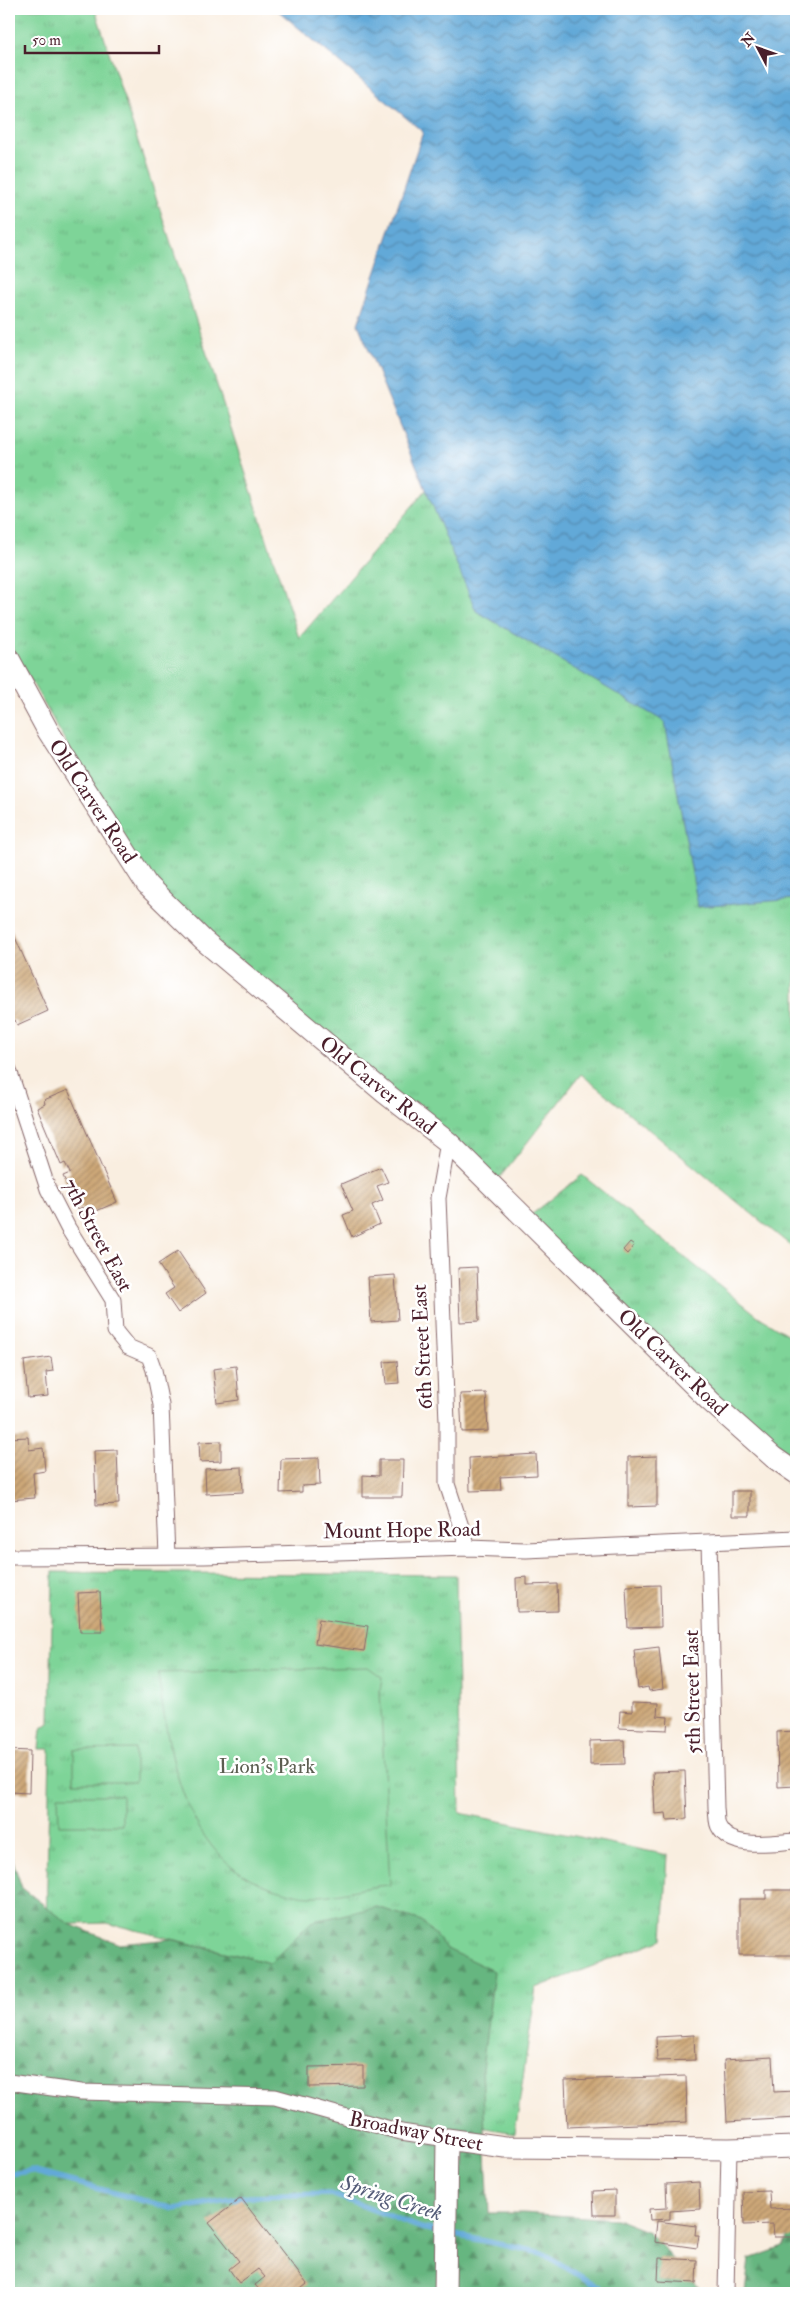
<svg xmlns="http://www.w3.org/2000/svg" width="805" height="2302" viewBox="0 0 805 2302" font-family="'IM FELL Double Pica',serif">
<defs>
<pattern id="grass-tufts" width="24" height="20" patternUnits="userSpaceOnUse" patternTransform="scale(1.25)"><rect width="24" height="20" fill="#7ed498"/><path d="M3 7l-1-3M5 7V3M7 7l1-3M15 17l-1-3M17 17v-4M19 17l1-3" fill="none" stroke="#6eb683"/></pattern>
<pattern id="forest-firs" width="22" height="20" patternUnits="userSpaceOnUse" patternTransform="scale(1.25)"><rect width="22" height="20" fill="#66b680"/><path d="M5 1l3.5 6h-7zM16 11l3.5 6h-7z" fill="#569369"/></pattern>
<pattern id="water-waves" width="16" height="10" patternUnits="userSpaceOnUse" patternTransform="scale(1.25)"><rect width="16" height="10" fill="#62a9d8"/><path d="M0 5q4-4 8 0t8 0" fill="none" stroke="#5389af"/></pattern>
<pattern id="building-hatch" width="6" height="6" patternUnits="userSpaceOnUse" patternTransform="scale(1.25)"><rect width="6" height="6" fill="#cda878"/><path d="M-1 1l2-2M0 6l6-6M5 7l2-2" fill="none" stroke="#a88863"/></pattern>
</defs>
<rect width="100%" height="100%" fill="#fff"/>
<filter id="ink" filterUnits="userSpaceOnUse"><feTurbulence type="fractalNoise" baseFrequency=".02" numOctaves="2"/><feDisplacementMap in="SourceGraphic" scale="10" xChannelSelector="R" yChannelSelector="G"/><feConvolveMatrix kernelMatrix="1 2 1 2 8 2 1 2 1" color-interpolation-filters="sRGB"/></filter>
<filter id="wash" filterUnits="userSpaceOnUse"><feTurbulence type="fractalNoise" baseFrequency=".0096" numOctaves="4" result="noise"/><feDisplacementMap in="SourceGraphic" scale="20" xChannelSelector="R" yChannelSelector="G"/><feGaussianBlur stdDeviation="1.12" result="paint"/><feColorMatrix in="noise" values="0 0 0 0 0 0 0 0 0 0 0 0 0 0 0 0 0 1.4 0 .05"/><feComposite in="paint" operator="in"/></filter>
<g filter="url(#wash)">
<rect width="100%" height="100%" fill="#f9eee0"/>
<!-- grass -->
<path fill="url(#grass-tufts)" stroke="#647a62" d="M 9,9 L 95,9 L 299,638 L 796,59 L 796,1250 L 581,1074 L 493,1186 L 147,885 L 9,642 Z
M 582,1175 L 758,1316 L 796,1340 L 796,1473 L 526,1219 Z
M 53,1572 L 456,1575 L 460,1813 L 668,1855 L 663,1939 L 536,1988 L 515,2133 L 371,2108 L 371,1988 L 107,1923 L 46,1925 L 50,1749 L 39,1749 L 41,1729 L 50,1722 Z"/>
<!-- forest -->
<path fill="url(#forest-firs)" stroke="#586a56" d="M 9,1849 L 22,1888 L 69,1924 L 120,1944 L 171,1939 L 270,1963 L 311,1922 L 377,1907 L 422,1921 L 447,1949 L 494,1971 L 482,2069 L 489,2213 L 523,2213 L 616,2219 L 649,2232 L 700,2289 L 709,2293 L 9,2293 Z
M 796,2217 L 796,2293 L 745,2293 L 749,2259 L 783,2247 Z"/>
<!-- pitch -->
<path fill="#7ed498" stroke="#647a62" d="M 368,1667 L 382,1677 L 380,1691 L 390,1885 C 363,1886 336,1897 311,1896 C 298,1896 285,1891 273,1888 C 183,1860 169,1754 158,1673 Z
M 135,1749 L 135,1782 L 74,1782 L 74,1750 Z
M 58,1795 L 122,1795 L 122,1825 L 59,1825 Z"/>
<!-- water -->
<path fill="url(#water-waves)" stroke="#566482" d="M 276,9 L 796,9 L 796,899 L 698,907 L 665,722 L 476,611 L 358,324 L 423,132 Z"/>
<g fill="none" stroke-linecap="round" stroke-linejoin="round">
<!-- stream -->
<path stroke="#62a9d8" stroke-width="5.5" d="M 9,2174 L 31,2171 L 175,2209 L 250,2196 L 331,2194 L 421,2228 L 441,2232
M 450,2234 L 542,2253 L 608,2293"/>
</g>
<g id="blocks">
<!-- building -->
<path fill="url(#building-hatch)" d="M 9,924 L 48,1011 L 17,1025 L 15,1020 L 10,1022 L 9,1019 Z
M 68,1090 L 117,1202 L 85,1216 L 82,1207 L 78,1209 L 63,1176 L 70,1173 L 65,1163 L 61,1165 L 37,1108 L 45,1104 L 44,1100 Z
M 381,1167 L 388,1182 L 377,1186 L 383,1200 L 372,1205 L 380,1224 L 352,1237 L 343,1215 L 353,1211 L 341,1184 Z
M 630,1242 L 634,1245 L 627,1254 L 623,1250 Z
M 178,1251 L 206,1293 L 178,1313 L 165,1294 L 174,1288 L 158,1264 Z
M 477,1267 L 479,1321 L 460,1322 L 458,1268 Z
M 395,1275 L 398,1320 L 371,1322 L 368,1277 Z
M 51,1357 L 53,1371 L 46,1372 L 48,1396 L 28,1398 L 24,1361 Z
M 397,1361 L 399,1383 L 386,1384 L 384,1362 Z
M 236,1366 L 239,1400 L 217,1403 L 213,1369 Z
M 486,1393 L 488,1431 L 462,1432 L 460,1394 Z
M 28,1437 L 29,1450 L 43,1448 L 45,1471 L 33,1473 L 35,1498 L 9,1500 L 9,1438 Z
M 221,1441 L 221,1461 L 200,1462 L 199,1442 Z
M 117,1450 L 119,1504 L 96,1505 L 94,1451 Z
M 536,1454 L 537,1475 L 500,1477 L 501,1490 L 470,1491 L 469,1458 Z
M 657,1456 L 657,1506 L 628,1507 L 628,1457 Z
M 319,1458 L 320,1485 L 302,1486 L 302,1492 L 280,1493 L 281,1459 Z
M 379,1460 L 403,1460 L 402,1497 L 363,1497 L 363,1475 L 379,1476 Z
M 242,1467 L 243,1492 L 206,1494 L 205,1469 Z
M 732,1491 L 750,1491 L 750,1516 L 732,1516 Z
M 527,1577 L 527,1585 L 557,1584 L 558,1611 L 517,1612 L 516,1578 Z
M 660,1585 L 661,1627 L 628,1628 L 626,1586 Z
M 100,1592 L 102,1632 L 80,1632 L 78,1593 Z
M 319,1619 L 368,1626 L 364,1651 L 315,1644 Z
M 659,1647 L 663,1689 L 649,1691 L 648,1687 L 638,1689 L 634,1650 Z
M 632,1702 L 658,1703 L 657,1716 L 668,1717 L 667,1730 L 619,1728 L 620,1711 L 632,1712 Z
M 796,1731 L 796,1786 L 778,1787 L 777,1732 Z
M 624,1740 L 625,1764 L 590,1765 L 590,1741 Z
M 9,1750 L 30,1751 L 29,1793 L 9,1792 Z
M 685,1771 L 687,1819 L 667,1820 L 666,1813 L 655,1814 L 653,1772 Z
M 766,1890 L 796,1890 L 796,1955 L 739,1955 L 739,1899 L 766,1899 Z
M 694,2035 L 695,2060 L 657,2061 L 656,2037 Z
M 772,2057 L 774,2092 L 796,2091 L 796,2118 L 727,2122 L 724,2060 Z
M 363,2066 L 363,2086 L 309,2087 L 309,2067 Z
M 686,2076 L 687,2122 L 567,2127 L 565,2080 Z
M 699,2182 L 700,2209 L 670,2211 L 670,2219 L 650,2220 L 649,2209 L 667,2208 L 666,2184 Z
M 615,2190 L 615,2215 L 594,2215 L 593,2191 Z
M 769,2191 L 770,2209 L 794,2208 L 795,2237 L 774,2237 L 773,2224 L 744,2225 L 743,2192 Z
M 241,2198 L 307,2284 L 296,2293 L 262,2293 L 255,2285 L 265,2277 L 258,2269 L 239,2283 L 229,2269 L 239,2261 L 209,2223 Z
M 657,2221 L 696,2226 L 695,2235 L 699,2235 L 697,2248 L 655,2242 Z
M 659,2258 L 697,2260 L 696,2283 L 658,2281 Z"/>
</g>
</g>
<g filter="url(#ink)">
<use href="#blocks" fill-opacity="0" stroke="#87676a" stroke-width="1"/>
<g fill="none" stroke-linecap="round" stroke-linejoin="round">
<defs>
<path id="street" d="M 9,1070 L 48,1189 L 68,1228 L 113,1300 L 115,1331 L 128,1347 L 149,1356 L 154,1370 L 161,1405 L 167,1556
M 448,1142 L 438,1198 L 447,1422 L 447,1484 L 468,1548
M 709,1542 L 716,1808 C 717,1814 716,1823 719,1827 C 731,1851 775,1842 796,1841
M 9,1557 L 204,1556 L 468,1548 L 526,1550 L 796,1538
M 9,2082 L 81,2092 L 275,2097 L 401,2132 L 447,2139
M 726,2293 L 729,2149"/>
<path id="secondary" d="M 9,659 L 48,731 L 147,885 L 203,940 L 385,1093 L 448,1142 L 710,1401 L 773,1457 L 796,1473
M 445,2293 L 447,2139 L 505,2147 L 729,2149 L 796,2147"/>
</defs>
<!-- street casing -->
<use href="#street" stroke="#87676a" stroke-width="17"/>
<!-- secondary casing -->
<use href="#secondary" stroke="#87676a" stroke-width="23"/>
<!-- street -->
<use href="#street" stroke="#fff" stroke-width="15"/>
<!-- secondary -->
<use href="#secondary" stroke="#fff" stroke-width="21"/>
</g>
</g>
<g text-anchor="middle" stroke-width="5" stroke-linejoin="round" paint-order="stroke">
<!-- street labels -->
<g font-size="21" fill="#4a1f2b" stroke="#fff">
<text transform="translate(93 801) rotate(57)" y="7">Old Carver Road</text>
<text transform="translate(378 1085) rotate(39)" y="7">Old Carver Road</text>
<text transform="translate(98 1235) rotate(62)" y="7">7th Street East</text>
<text transform="translate(422 1347) rotate(-93)" y="7">6th Street East</text>
<text transform="translate(673 1362) rotate(44)" y="7">Old Carver Road</text>
<text transform="translate(402 1530) rotate(-1)" y="7">Mount Hope Road</text>
<text transform="translate(692 1692) rotate(-91)" y="7">5th Street East</text>
<text transform="translate(416 2131) rotate(11)" y="7">Broadway Street</text>
</g>
<!-- park labels -->
<g font-size="21" fill="#5c5e51" stroke="#fff">
<text x="267" y="1773">Lion's Park</text>
</g>
<!-- water labels -->
<g font-size="22" font-style="italic" fill="#555d79" stroke="#fff">
<text transform="translate(392 2197) rotate(18)" y="8">Spring Creek</text>
</g>
</g>
<!-- margin -->
<rect width="805" height="2302" fill="none" stroke="#fff" stroke-width="30"/>
<!-- north arrow -->
<g transform="translate(758 48) rotate(311)" stroke="#ffffff" stroke-width="4" paint-order="stroke">
<path d="M0-4L9 19L0 12L-9 19Z" fill="#4a1f2b"/>
<text y="-8" font-size="14" font-weight="bold" text-anchor="middle" fill="#4a1f2b">N</text>
</g>
<!-- scale -->
<path d="M25 45v8h134v-8" fill="none" stroke="#4a1f2b" stroke-width="2.5"/>
<text x="32" y="45" font-size="15" fill="#4a1f2b" stroke="#ffffff" stroke-width="4" paint-order="stroke">50 m</text>
</svg>
